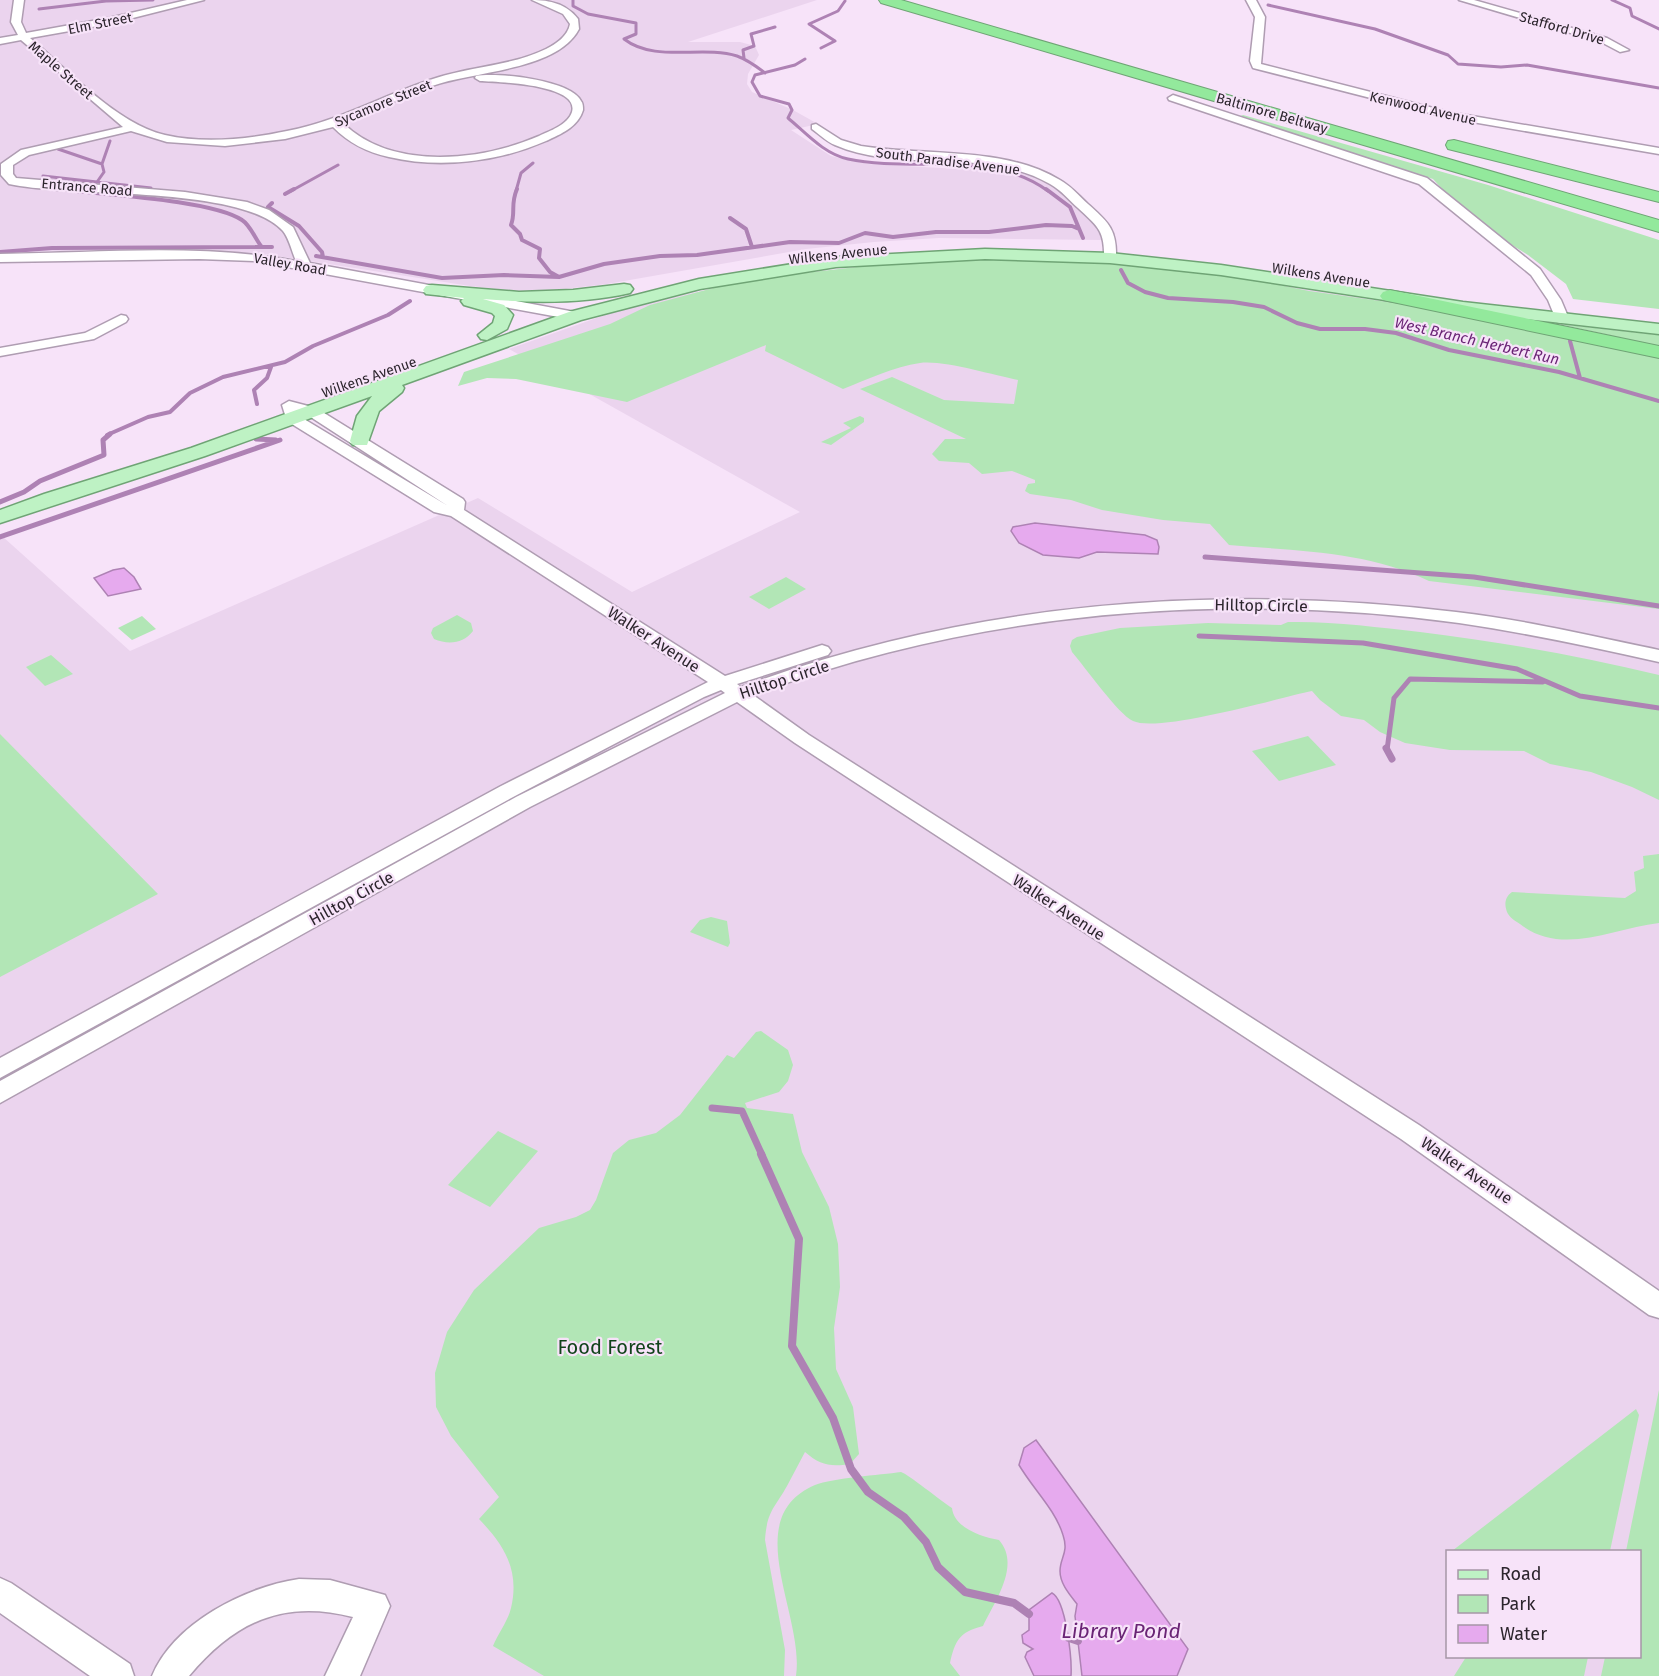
<svg xmlns="http://www.w3.org/2000/svg" width="1659" height="1676" viewBox="0 0 1659 1676" font-family="'Fira Sans',sans-serif">
<rect width="100%" height="100%" fill="#f7e3f9"/>
<!-- built -->
<path fill="#ebd4ee" fill-rule="evenodd" d="M 0,0 L 817,0 L 688,42 L 740,42 L 755,46 L 759,55 L 748,74 L 747,84 L 752,92 L 793,110 L 818,124 L 791,130 L 831,156 L 868,164 L 959,169 L 991,164 L 1035,174 L 1058,189 L 1090,218 L 1102,235 L 1101,240 L 939,238 L 874,242 L 806,249 L 607,284 L 547,291 L 518,291 L 470,286 L 258,253 L 0,255 Z
M 985,259 L 1109,263 L 1176,269 L 1436,310 L 1659,374 L 1659,1676 L 0,1676 L 0,537 L 2,536 L 130,651 L 478,498 L 632,592 L 800,512 L 509,349 L 622,309 L 750,280 L 892,263 ZM 1448,1552 L 1640,1552 L 1640,1656 L 1448,1656 Z"/>
<!-- green -->
<path fill="#b2e6b6" d="M 1243,115 L 1488,185 L 1659,240 L 1659,309 L 1573,299 L 1566,284 L 1528,255 L 1470,219 L 1433,179 L 1238,117 Z
M 1001,259 L 1092,262 L 1251,279 L 1309,291 L 1416,306 L 1659,358 L 1659,609 L 1429,581 C 1368,551 1296,551 1229,545 L 1210,524 L 1163,520 L 1102,510 L 1071,500 L 1030,494 L 1025,491 L 1028,484 L 1035,483 L 1035,480 L 1012,471 L 982,474 L 969,463 L 939,461 L 932,454 L 945,439 L 966,439 L 860,389 L 892,377 L 944,400 L 1014,404 L 1018,380 C 992,375 944,360 920,363 C 894,367 868,379 843,389 L 765,351 L 766,345 L 627,402 L 516,379 L 487,378 L 458,386 L 464,372 L 610,324 L 650,305 L 743,280 L 892,263 Z
M 1559,324 L 1659,335 L 1659,346 Z
M 860,416 L 864,418 L 864,422 L 831,445 L 821,442 L 851,428 L 843,423 Z
M 786,577 L 806,589 L 769,609 L 749,597 Z
M 457,615 L 471,623 L 473,631 C 463,644 448,645 434,639 L 431,633 L 433,628 Z
M 142,616 L 156,629 L 132,640 L 118,628 Z
M 1288,622 C 1331,621 1377,627 1420,632 C 1501,642 1580,656 1659,675 L 1659,800 L 1632,787 L 1591,772 L 1550,764 L 1524,751 L 1450,750 L 1405,743 L 1380,732 L 1364,720 L 1341,716 L 1320,700 L 1312,691 C 1278,698 1159,733 1133,721 C 1118,714 1085,667 1072,652 L 1070,646 L 1072,640 L 1077,637 L 1120,628 L 1208,623 L 1281,625 Z
M 51,655 L 73,674 L 45,686 L 26,667 Z
M 0,734 L 158,894 L 0,977 Z
M 1308,736 L 1336,765 L 1279,781 L 1252,751 Z
M 1659,854 L 1659,923 C 1613,928 1562,957 1520,924 C 1515,921 1509,917 1507,912 C 1504,904 1505,897 1512,892 L 1625,898 L 1636,891 L 1634,872 L 1644,868 L 1643,856 Z
M 711,917 L 727,921 L 730,943 L 728,947 L 690,932 L 700,920 Z
M 761,1031 L 788,1050 L 793,1065 L 788,1081 L 779,1092 L 745,1103 L 747,1108 L 793,1114 L 802,1152 L 829,1207 L 838,1244 L 840,1287 L 834,1328 L 836,1369 L 853,1407 L 859,1454 L 850,1464 C 830,1467 820,1465 805,1452 C 799,1463 793,1475 787,1486 C 774,1509 767,1511 765,1540 L 785,1650 L 784,1676 L 544,1676 L 493,1646 C 498,1634 508,1621 511,1608 C 520,1570 504,1545 479,1519 L 499,1497 L 451,1436 L 436,1407 L 435,1373 L 447,1332 L 474,1290 L 539,1228 L 576,1217 L 590,1210 L 596,1200 L 613,1153 L 629,1140 L 656,1133 L 680,1115 L 727,1055 L 734,1058 L 756,1032 Z
M 498,1131 L 538,1151 L 490,1207 L 448,1185 Z
M 1659,1390 L 1659,1676 L 1601,1676 L 1605,1657 L 1640,1656 L 1640,1552 L 1626,1551 Z
M 1636,1409 L 1639,1415 L 1610,1551 L 1452,1551 Z
M 901,1472 C 908,1474 941,1501 952,1508 C 954,1528 982,1537 999,1540 C 1021,1565 995,1601 983,1626 C 959,1632 955,1641 950,1663 L 960,1676 L 796,1676 C 805,1615 738,1518 815,1485 C 833,1478 880,1475 901,1472 Z
M 1466,1657 L 1466,1656 L 1588,1657 L 1584,1676 L 1454,1676 Z"/>
<!-- water -->
<path fill="#e6aaee" stroke="#ae82b4" stroke-width="1.5" d="M 1035,523 L 1145,535 L 1157,540 L 1159,547 L 1158,554 L 1097,552 L 1079,558 L 1043,555 L 1019,543 L 1011,531 L 1013,527 Z
M 124,568 L 134,577 L 141,589 L 108,596 L 94,578 L 113,570 Z
M 1036,1440 L 1188,1649 L 1177,1676 L 1082,1676 L 1075,1616 L 1077,1604 C 1070,1595 1060,1584 1060,1571 C 1060,1557 1069,1553 1063,1535 C 1055,1509 1033,1489 1019,1465 L 1024,1448 Z
M 1052,1593 C 1066,1600 1072,1659 1071,1676 L 1034,1676 L 1025,1657 L 1027,1652 L 1033,1649 L 1023,1643 L 1022,1635 L 1029,1630 L 1029,1610 Z"/>
<g fill="none" stroke-linecap="round" stroke-linejoin="round">
<!-- stream-far4 -->
<path stroke="#ae82b4" stroke-width="3" d="M 573,0 L 573,6 L 588,14 L 636,23 L 636,34 L 624,39 C 655,63 702,45 737,56 C 748,60 756,66 765,73
M 1612,0 L 1630,8 L 1632,16 L 1659,29
M 1268,5 L 1375,29 L 1448,55 L 1458,64 L 1501,67 L 1527,65 L 1659,88
M 39,9 L 106,1 L 153,0
M 821,48 L 835,41 L 809,24 L 838,11 L 845,1
M 744,58 L 743,50 L 754,46 L 751,34 L 775,27
M 805,59 L 795,65 L 755,75 L 752,82 L 760,96 L 789,104 L 792,110 L 788,118 C 806,133 824,154 848,159 C 911,173 992,149 1048,191
M 58,149 L 102,164
M 43,176 L 151,188
M 97,182 L 104,172 L 102,164 L 110,141
M 291,191 L 338,165
M 516,191 L 521,173 L 533,163"/>
<!-- stream-far3 -->
<path stroke="#ae82b4" stroke-width="4" d="M 517,189 C 510,205 516,212 511,225 L 520,234 L 522,240 L 540,249 L 539,258 L 550,272 L 559,277
M 1046,189 L 1070,207 L 1083,238
M 76,191 C 113,195 214,201 242,220 C 250,225 255,238 261,246
M 285,194 L 294,189
M 272,203 L 268,207 L 299,226 L 322,252 L 323,257
M 730,218 L 746,229 L 752,247
M 0,252 L 52,248 L 272,247
M 316,256 L 442,278 L 504,275 L 559,277 L 604,264 L 660,256 L 697,255 L 790,242 L 839,243 L 865,233 L 893,237 L 936,232 L 989,232 L 1046,225 L 1072,226 L 1079,229
M 1121,270 L 1128,283 L 1145,292 L 1168,298 L 1233,302 L 1264,307 L 1297,323 L 1320,329 L 1365,329 L 1396,333 L 1449,350 L 1559,372 L 1659,401
M 1570,341 L 1580,378
M 257,404 L 254,390 L 267,378 L 271,367
M 107,435 L 148,417 L 170,412 L 190,393 L 223,377 L 285,362 L 313,346 L 388,315 L 410,301"/>
<!-- stream-far2 -->
<path stroke="#ae82b4" stroke-width="5" d="M 256,439 L 276,440
M 0,502 L 24,492 L 40,481 L 104,455 L 103,440 L 110,434
M 0,537 L 280,440
M 1205,557 L 1474,577 L 1659,606
M 1199,636 L 1363,643 L 1517,669 L 1580,696 L 1659,708
M 1387,750 L 1394,698 L 1410,679 L 1543,682"/>
<!-- stream-far1 -->
<path stroke="#ae82b4" stroke-width="7" d="M 1386,748 L 1392,759
M 712,1108 L 742,1111 L 762,1155"/>
<!-- stream -->
<path stroke="#ae82b4" stroke-width="8" d="M 761,1154 L 799,1239 L 792,1346 L 833,1418 L 851,1469 L 868,1492 L 904,1517 L 926,1542 L 938,1567 L 965,1592 L 1014,1603 L 1029,1614
M 1069,1638 L 1078,1641"/>
<defs>
<path id="minor" d="M 14,0 L 24,0 L 21,22 L 26,33 L 109,18 L 187,0 L 204,0 L 109,24 L 30,38 C 68,70 117,124 165,135 C 204,144 249,139 287,131 C 340,121 385,94 436,78 C 472,66 511,66 546,49 C 556,44 568,36 570,24 L 563,14 L 532,0 C 550,0 567,4 578,19 L 579,29 C 557,71 473,71 432,86 C 402,97 373,112 343,123 C 392,171 481,161 539,136 C 549,131 568,125 572,112 C 580,84 497,82 480,81 L 475,78 L 476,76 C 497,72 571,80 581,101 C 583,103 583,107 583,110 C 578,127 561,134 546,141 C 498,162 440,169 389,157 C 366,152 349,143 333,127 L 285,139 L 225,146 L 167,142 L 131,131 L 29,155 L 13,165 L 13,174 L 16,178 L 185,192 L 247,202 L 269,210 L 293,227 L 310,263 L 575,312 L 582,316 L 575,320 L 254,261 L 199,259 L 0,262 L 0,254 C 98,253 199,243 296,261 C 292,252 289,238 283,231 C 241,185 72,198 9,184 L 1,175 L 1,164 L 21,150 L 123,127 L 21,40 L 0,44 L 0,38 L 18,35 L 11,22 Z
M 1246,0 L 1256,0 L 1265,17 L 1261,64 L 1449,112 L 1659,148 L 1659,154 L 1449,118 L 1253,68 L 1250,61 L 1255,17 Z
M 1459,0 L 1474,0 L 1607,38 L 1629,50 L 1620,52 L 1601,42 Z
M 1173,95 L 1427,178 L 1540,269 L 1561,300 L 1569,319 L 1562,323 L 1557,322 L 1548,300 L 1531,275 L 1419,184 L 1169,100 L 1168,98 Z
M 816,124 L 841,140 L 861,146 C 923,156 1005,146 1060,180 C 1071,186 1079,196 1088,204 C 1108,222 1117,229 1116,258 L 1110,262 L 1104,258 C 1105,230 1097,226 1078,208 C 1069,200 1061,190 1050,184 C 984,146 903,174 835,145 C 827,142 819,134 812,129 L 812,125 Z
M 121,315 L 126,316 L 128,319 L 126,322 L 94,339 L 0,356 L 0,348 L 85,333 Z
M 289,401 L 316,408 L 463,499 L 465,502 L 464,510 L 725,676 L 822,645 L 828,647 L 831,651 L 828,655 L 737,684 L 741,687 C 970,602 1216,583 1456,612 C 1525,620 1592,636 1659,650 L 1659,662 C 1593,647 1527,633 1459,623 C 1224,591 976,611 753,695 L 809,735 L 1419,1125 L 1659,1291 L 1659,1318 L 1649,1315 L 1401,1139 L 795,743 L 737,702 L 530,807 L 0,1103 L 0,1081 L 516,797 L 725,693 L 721,690 L 704,697 L 515,796 L 0,1078 L 0,1058 L 501,786 L 708,682 L 451,516 L 434,512 L 287,421 L 282,405 ZM 298,412 L 306,414 L 448,506 L 299,416 Z
M 0,1578 L 11,1583 L 130,1664 L 134,1676 L 90,1676 L 0,1613 Z
M 299,1579 L 330,1580 L 385,1595 L 390,1606 L 360,1676 L 325,1676 L 353,1617 C 283,1599 234,1622 189,1676 L 152,1676 C 174,1623 245,1587 299,1579 Z"/>
<path id="major" d="M 985,249 L 1110,253 L 1221,265 L 1463,302 L 1659,324 L 1659,334 L 1463,312 L 1221,275 L 1110,263 L 985,259 L 836,267 L 700,289 L 581,320 L 402,385 L 404,388 L 402,392 L 379,411 L 367,445 L 353,445 L 350,441 L 357,416 L 372,396 L 205,456 L 0,523 L 0,510 L 44,494 L 191,448 L 569,312 L 699,279 L 836,257 Z
M 624,284 L 630,285 L 633,289 L 630,293 C 583,304 531,303 483,299 L 504,305 L 513,315 L 507,329 L 487,340 L 481,339 L 478,335 L 493,323 L 495,316 L 492,313 L 464,305 L 461,301 L 464,298 L 426,294 L 423,290 L 426,286 L 432,285 L 519,292 L 573,290 Z"/>
<path id="highway" d="M 879,0 L 901,0 L 1659,220 L 1659,232 L 881,3 Z
M 1454,140 L 1659,192 L 1659,202 L 1448,149 L 1446,145 L 1448,141 Z
M 1390,290 L 1659,346 L 1659,358 L 1383,300 L 1380,296 L 1383,292 Z"/>
</defs>
<!-- minor casing -->
<use href="#minor" stroke="#af9db2" stroke-width="3"/>
<!-- major casing -->
<use href="#major" stroke="#6fa475" stroke-width="3"/>
<!-- highway casing -->
<use href="#highway" stroke="#6fa475" stroke-width="2"/>
<!-- minor -->
<use href="#minor" fill="#fff" fill-rule="evenodd"/>
<!-- major -->
<use href="#major" fill="#bef2c4" fill-rule="evenodd"/>
<!-- highway -->
<use href="#highway" fill="#93e99c" fill-rule="evenodd"/>
</g>
<g text-anchor="middle" stroke-width="4.5" stroke-linejoin="round" paint-order="stroke">
<!-- far-street labels -->
<g font-size="14" fill="#2c252d" stroke="#f7e3f9">
<text transform="translate(100 23) rotate(-11)" y="5">Elm Street</text>
<text transform="translate(1562 28) rotate(16)" y="5">Stafford Drive</text>
<text transform="translate(61 70) rotate(41)" y="5">Maple Street</text>
<text transform="translate(383 103) rotate(-22)" y="5">Sycamore Street</text>
<text transform="translate(1423 108) rotate(13)" y="5">Kenwood Avenue</text>
<text transform="translate(1272 113) rotate(16)" y="5">Baltimore Beltway</text>
<text transform="translate(948 161) rotate(7)" y="5">South Paradise Avenue</text>
<text transform="translate(87 187) rotate(5)" y="5">Entrance Road</text>
<text transform="translate(838 254) rotate(-6)" y="5">Wilkens Avenue</text>
<text transform="translate(290 264) rotate(10)" y="5">Valley Road</text>
<text transform="translate(1321 275) rotate(9)" y="5">Wilkens Avenue</text>
<text transform="translate(369 377) rotate(-19)" y="5">Wilkens Avenue</text>
</g>
<!-- far-water labels -->
<g font-size="15" font-style="italic" fill="#6a2475" stroke="#f7e3f9">
<text transform="translate(1477 341) rotate(13)" y="5">West Branch Herbert Run</text>
</g>
<!-- street labels -->
<g font-size="16" fill="#2c252d" stroke="#f7e3f9">
<text transform="translate(1261 605) rotate(1)" y="6">Hilltop Circle</text>
<text transform="translate(654 639) rotate(33)" y="6">Walker Avenue</text>
<text transform="translate(784 679) rotate(-18)" y="6">Hilltop Circle</text>
<text transform="translate(351 898) rotate(-29)" y="6">Hilltop Circle</text>
<text transform="translate(1059 907) rotate(33)" y="6">Walker Avenue</text>
<text transform="translate(1467 1170) rotate(34)" y="6">Walker Avenue</text>
</g>
<!-- near-park labels -->
<g font-size="20" fill="#10431a" stroke="#f7e3f9">
<text x="610" y="1354">Food Forest</text>
</g>
<!-- near-water labels -->
<g font-size="21" font-style="italic" fill="#6a2475" stroke="#f7e3f9">
<text x="1121" y="1638">Library Pond</text>
</g>
</g>
<!-- legend -->
<rect x="1446" y="1550" width="195" height="108" fill="#f7e3f9" stroke="#a697a7" stroke-width="1.5"/>
<rect x="1458" y="1570" width="30" height="9" fill="#bef2c4" stroke="#a697a7" stroke-width="1.5"/>
<text x="1500" y="1580" font-size="18" fill="#2c252d">Road</text>
<rect x="1458" y="1595" width="30" height="18" fill="#b2e6b6" stroke="#a697a7" stroke-width="1.5"/>
<text x="1500" y="1610" font-size="18" fill="#2c252d">Park</text>
<rect x="1458" y="1625" width="30" height="18" fill="#e6aaee" stroke="#a697a7" stroke-width="1.5"/>
<text x="1500" y="1640" font-size="18" fill="#2c252d">Water</text>
</svg>
